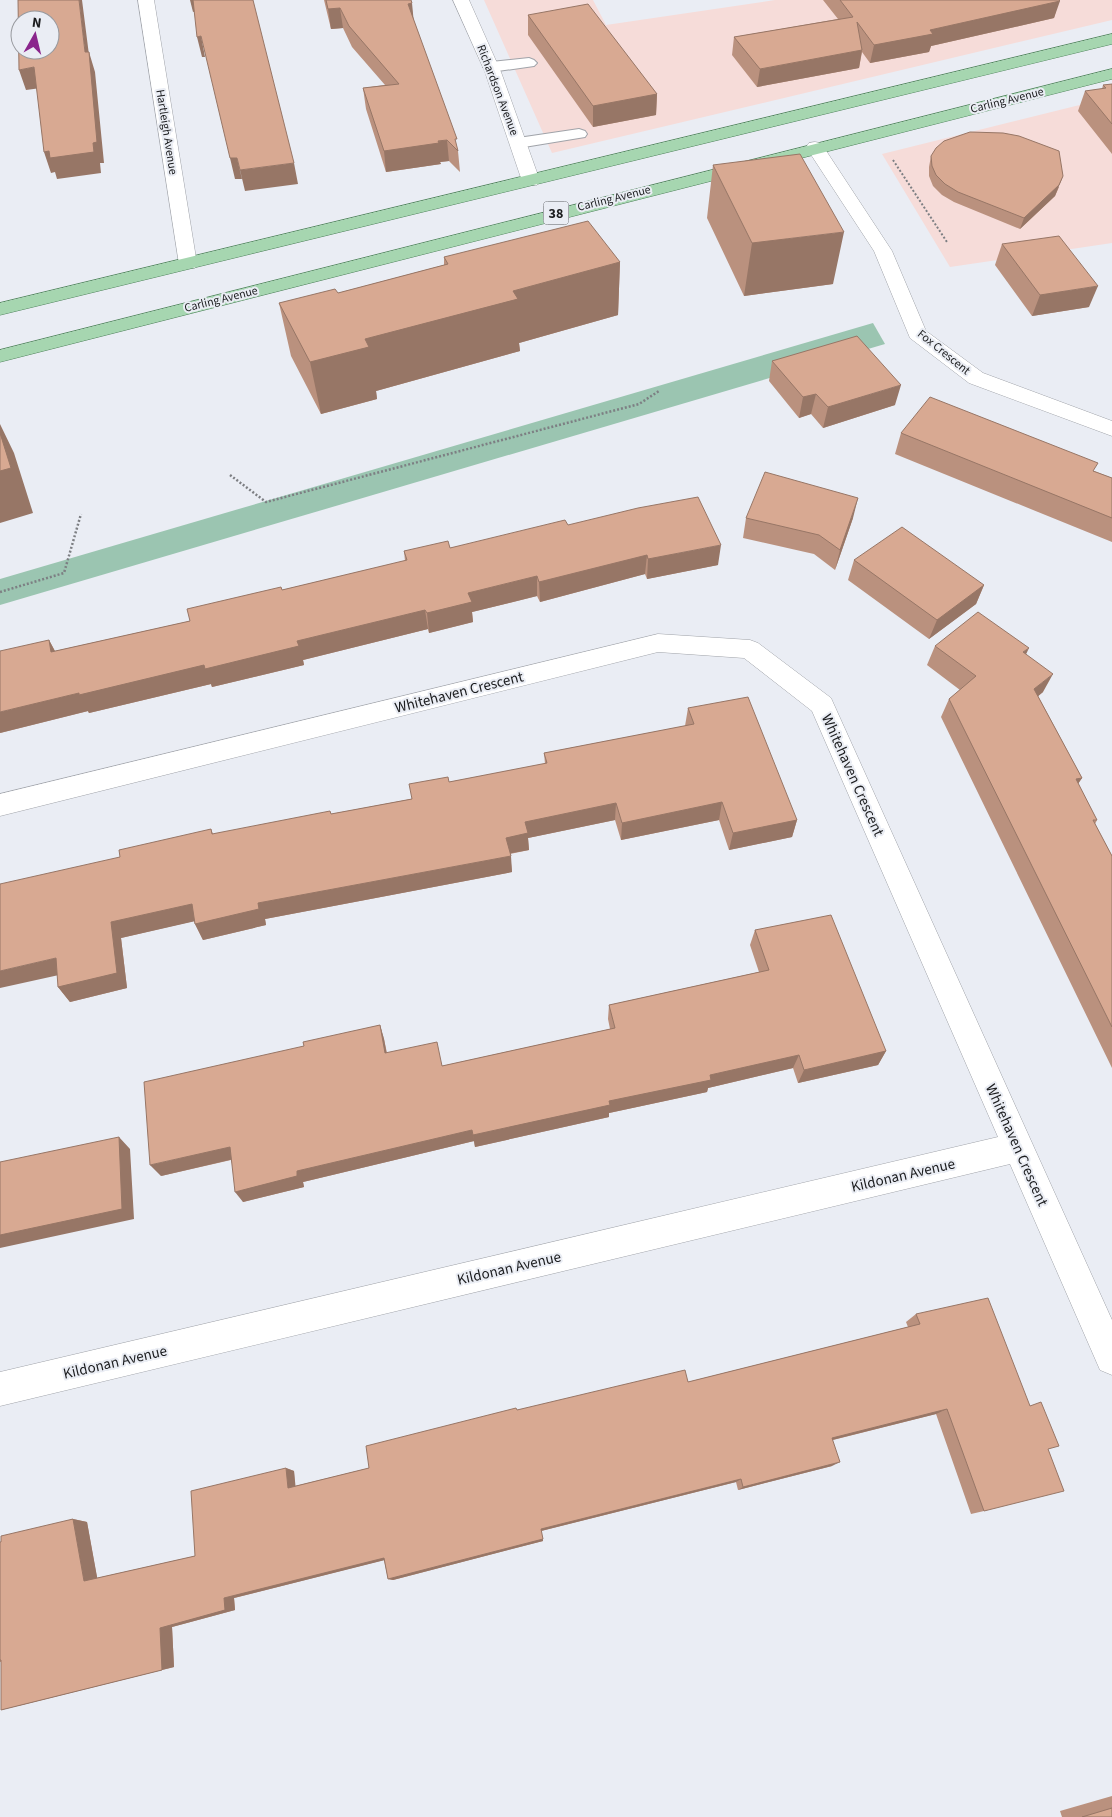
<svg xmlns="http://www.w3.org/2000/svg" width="1112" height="1817" viewBox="0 0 1112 1817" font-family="'Source Sans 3',sans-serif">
<rect width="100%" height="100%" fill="#eaedf4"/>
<!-- commercial -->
<path fill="#f6dcd9" d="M 484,0 L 593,0 L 606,25 L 775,0 L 1112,0 L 1112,20 L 552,153 Z
M 1112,97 L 1112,243 L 950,267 L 882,154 Z"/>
<!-- green -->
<path fill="#9bc5b1" d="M 873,323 L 885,344 L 0,605 L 0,579 Z"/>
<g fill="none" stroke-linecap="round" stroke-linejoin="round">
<defs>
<path id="service" d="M 529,58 L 534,60 L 537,63 L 534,66 L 491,72 L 483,67 L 491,62 Z
M 579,129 L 585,131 L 587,134 L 585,137 L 518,148 L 512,146 L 510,143 L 512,140 L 518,138 Z"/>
<path id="minor" d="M 138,0 L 154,0 L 197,264 L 195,268 L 181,268 L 179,264 Z
M 453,0 L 469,0 L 501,72 L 540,181 L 537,185 L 525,185 L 522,181 L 485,72 Z
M 815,142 L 821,143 L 892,251 L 926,331 L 983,373 L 1112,421 L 1112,436 L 969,383 L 910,338 L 874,251 L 806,147 L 809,143 Z
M 658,634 L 750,640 L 758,643 L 831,698 L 1112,1320 L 1112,1375 L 1100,1370 L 1010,1164 L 0,1406 L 0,1372 L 998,1137 L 812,711 L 744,658 L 658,652 L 0,816 L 0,794 Z"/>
<path id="primary" d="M 1112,34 L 1112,44 L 0,315 L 0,303 Z
M 1112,69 L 1112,79 L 0,362 L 0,350 Z"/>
</defs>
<!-- service casing -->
<use href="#service" stroke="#a0a3a9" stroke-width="2"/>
<!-- minor casing -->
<use href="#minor" stroke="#a0a3a9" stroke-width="1"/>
<!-- primary casing -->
<use href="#primary" stroke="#4f835b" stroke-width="1"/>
<!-- path-far1 -->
<path stroke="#7d7f83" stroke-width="2" stroke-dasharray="2 2" stroke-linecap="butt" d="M 893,160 L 947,242"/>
<!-- path -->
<path stroke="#7d7f83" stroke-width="2.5" stroke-dasharray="2 2" stroke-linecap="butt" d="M 230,475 L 266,502 L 639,404 L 659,391
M 0,592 L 64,573 L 81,514"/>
<!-- service -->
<use href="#service" fill="#fff" fill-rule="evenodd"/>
<!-- minor -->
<use href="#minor" fill="#fff" fill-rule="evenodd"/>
<!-- primary -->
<use href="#primary" fill="#a6d6b0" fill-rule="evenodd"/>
</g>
<!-- wall -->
<path fill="#ba917e" d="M 324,0 L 411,0 L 413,18 L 458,151 L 460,172 L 449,161 L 440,162 L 441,164 L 386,172 L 366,109 L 363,88 L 385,85 L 352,47 L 343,28 L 331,29 Z
M 823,0 L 1059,0 L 1054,18 L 931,46 L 929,52 L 870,63 L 862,52 L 859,68 L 757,87 L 732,55 L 734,37 L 838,19 Z
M 528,15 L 657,94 L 656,115 L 593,127 L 528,35 Z
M 1112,84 L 1112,154 L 1078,111 L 1085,91 L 1102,89 L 1103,85 Z
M 931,156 L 1059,187 L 1055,196 L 1020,229 L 954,202 L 942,195 L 933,186 L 929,176 L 929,167 Z
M 713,165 L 833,284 L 744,296 L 707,218 Z
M 1002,244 L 1089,307 L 1032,316 L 995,265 Z
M 444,257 L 620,262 L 618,315 L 519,343 L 520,351 L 376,391 L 377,399 L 321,414 L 291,356 L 279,303 L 338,293 L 444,265 Z
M 772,361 L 895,405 L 823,428 L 811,414 L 799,418 L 769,381 Z
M 901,433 L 1094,471 L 1112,478 L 1112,542 L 895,454 Z
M 746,518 L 853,518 L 835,570 L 814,554 L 743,538 Z
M 568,525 L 718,565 L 647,579 L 645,574 L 540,602 L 537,596 L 472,612 L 473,622 L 429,633 L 428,629 L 303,660 L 304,665 L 212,687 L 211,684 L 89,713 L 88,711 L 0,733 L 49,640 L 55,651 L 190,621 L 282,590 L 405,561 L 404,551 L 450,548 Z
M 854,560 L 984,585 L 976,604 L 929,639 L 848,580 Z
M 935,646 L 1026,654 L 1043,692 L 1038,696 L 1082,778 L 1078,784 L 1097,820 L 1095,824 L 1112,856 L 1112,1068 L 941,717 L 949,699 L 960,690 L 927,665 Z
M 688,708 L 797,820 L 792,837 L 729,850 L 719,820 L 621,840 L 615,820 L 528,838 L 529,850 L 510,854 L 512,872 L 265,919 L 266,925 L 203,940 L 195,924 L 194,921 L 121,938 L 127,988 L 70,1002 L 58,987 L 120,857 L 211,829 L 213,834 L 331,814 L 411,799 L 449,782 L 545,764 L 544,753 L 685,726 Z
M 755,930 L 886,1051 L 878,1065 L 798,1083 L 793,1068 L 708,1088 L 707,1092 L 609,1113 L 609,1117 L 475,1147 L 474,1141 L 303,1182 L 304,1187 L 243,1202 L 231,1160 L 161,1176 L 304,1046 L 380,1025 L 384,1039 L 387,1053 L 442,1066 L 610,1029 L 608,1019 L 609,1005 L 759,972 L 750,945 Z
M 916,1314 L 1030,1406 L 1048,1450 L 984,1511 L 971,1514 L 936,1414 L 833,1440 L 832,1466 L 738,1490 L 736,1482 L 541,1531 L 543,1541 L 393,1580 L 388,1579 L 384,1560 L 234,1598 L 235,1610 L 172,1627 L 174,1667 L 18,1706 L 1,1662 L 0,1662 L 0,1542 L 73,1519 L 87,1522 L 97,1578 L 195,1556 L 286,1468 L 294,1471 L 295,1486 L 369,1468 L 517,1410 L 688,1382 L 908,1327 L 906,1322 Z
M 1112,1796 L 1112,1817 L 1062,1817 L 1060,1811 Z"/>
<!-- shaded-wall -->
<path fill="#977666" d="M 79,0 L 82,0 L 89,55 L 89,52 L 95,72 L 104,163 L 100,163 L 101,173 L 57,179 L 55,172 L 51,173 L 44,152 L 85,52 Z
M 190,0 L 194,0 L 197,11 L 193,12 Z
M 1060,1 L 1054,18 L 931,46 L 929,52 L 870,63 L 874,45 L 930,30 Z
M 412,3 L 414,24 L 408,4 Z
M 340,8 L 343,28 L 331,29 L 328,9 Z
M 201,36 L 205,57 L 202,57 L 197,37 Z
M 862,50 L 859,68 L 757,87 L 760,69 Z
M 34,67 L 41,88 L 26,90 L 19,70 Z
M 657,94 L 656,115 L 593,127 L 593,106 Z
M 447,140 L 449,161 L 440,162 L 441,164 L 386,172 L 384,151 Z
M 230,158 L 237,158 L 242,179 L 235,179 Z
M 294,163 L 298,184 L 245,191 L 240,170 Z
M 1063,176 L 1055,196 L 1020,229 L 1024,218 Z
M 844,232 L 833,284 L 744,296 L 752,243 Z
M 620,262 L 618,315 L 519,343 L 520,351 L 376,391 L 377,399 L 321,414 L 310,362 L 365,339 L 513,291 Z
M 1098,286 L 1089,307 L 1032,316 L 1040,295 Z
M 901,385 L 895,405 L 823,428 L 828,407 Z
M 816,394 L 811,414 L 799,418 L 803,397 Z
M 0,424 L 14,453 L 33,513 L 0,523 Z
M 858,498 L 853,518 L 835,570 L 840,550 Z
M 721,545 L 718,565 L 647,579 L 648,559 Z
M 647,555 L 645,574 L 540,602 L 539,582 Z
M 537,576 L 537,596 L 472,612 L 473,622 L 429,633 L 427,613 L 468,593 Z
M 984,585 L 976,604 L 929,639 L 937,620 Z
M 425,610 L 428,629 L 303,660 L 304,665 L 212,687 L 211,684 L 89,713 L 88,711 L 0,733 L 0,712 L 297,641 Z
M 49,640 L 59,659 L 51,652 Z
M 1029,648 L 1020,667 L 1023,652 Z
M 1053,674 L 1043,692 L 1024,708 L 1034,689 Z
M 1082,778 L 1070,795 L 1076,779 Z
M 722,802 L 719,820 L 621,840 L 622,823 Z
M 616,803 L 615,820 L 528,838 L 529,850 L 507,854 L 506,838 L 525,822 Z
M 797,820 L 792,837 L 729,850 L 733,833 Z
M 511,856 L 512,872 L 265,919 L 266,925 L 203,940 L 195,924 L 258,903 Z
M 192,904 L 200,920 L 121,938 L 127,988 L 70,1002 L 58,987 L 111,922 Z
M 56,958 L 68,973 L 0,988 L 0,971 Z
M 380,1025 L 384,1039 L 389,1067 L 385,1053 Z
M 886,1051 L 878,1065 L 798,1083 L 804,1070 Z
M 799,1055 L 793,1068 L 708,1088 L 707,1092 L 609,1113 L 609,1117 L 475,1147 L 473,1135 L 710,1075 Z
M 472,1130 L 474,1141 L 303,1182 L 304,1187 L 243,1202 L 235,1192 L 297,1171 Z
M 119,1137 L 130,1149 L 134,1219 L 0,1248 L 0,1235 Z
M 230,1147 L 238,1158 L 161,1176 L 150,1165 Z
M 947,1409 L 936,1414 L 824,1442 L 832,1438 Z
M 840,1462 L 832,1466 L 738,1490 L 743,1487 Z
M 286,1468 L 294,1471 L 296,1491 L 288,1488 Z
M 741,1479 L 736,1482 L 541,1531 L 541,1529 Z
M 73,1519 L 87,1522 L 98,1582 L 84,1581 Z
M 543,1539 L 543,1541 L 393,1580 L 388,1579 Z
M 384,1558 L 389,1559 L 234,1598 L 235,1610 L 172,1627 L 174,1667 L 1,1710 L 160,1628 L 224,1598 Z"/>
<!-- building -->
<path fill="#d8a992" stroke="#977666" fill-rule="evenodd" d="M 18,0 L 79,0 L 85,52 L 89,52 L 97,142 L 93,143 L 94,152 L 50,158 L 49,151 L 44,152 L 34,67 L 19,70 ZM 20,20 L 50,20 L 50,50 L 20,50 Z
M 193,0 L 253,0 L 294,163 L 240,170 L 237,158 L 230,158 L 201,36 L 197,37 Z
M 326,0 L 411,0 L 412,3 L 408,4 L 457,139 L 455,139 L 458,151 L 447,140 L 438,141 L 439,143 L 384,151 L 363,88 L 399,84 L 349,26 L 340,8 L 328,9 Z
M 840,0 L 1059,0 L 1060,1 L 930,30 L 933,34 L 874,45 L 857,22 L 862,50 L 760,69 L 734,37 L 853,17 Z
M 588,4 L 657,94 L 593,106 L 528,15 Z
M 1112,84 L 1112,124 L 1085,91 L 1106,88 L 1103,85 Z
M 970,132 L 1003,133 L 1019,136 L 1059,151 L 1063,176 L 1059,185 L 1024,218 L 958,192 L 945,184 L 936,175 L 932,166 L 931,156 L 936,148 L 944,141 Z
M 800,154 L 844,232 L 752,243 L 713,165 Z
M 588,221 L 620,262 L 513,291 L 518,299 L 365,339 L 369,347 L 310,362 L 279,303 L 335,289 L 338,293 L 448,264 L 444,257 Z
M 1059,236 L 1098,286 L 1040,295 L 1002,244 Z
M 857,336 L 901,385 L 828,407 L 816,394 L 803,397 L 772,361 Z
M 930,397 L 1098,463 L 1093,471 L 1112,478 L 1112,518 L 901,433 Z
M 0,433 L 11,468 L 0,471 Z
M 765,472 L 858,498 L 840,550 L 819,535 L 746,518 Z
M 698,497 L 721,545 L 648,559 L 647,555 L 539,582 L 537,576 L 468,593 L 472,602 L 427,613 L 425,610 L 297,641 L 299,646 L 205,669 L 204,665 L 79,695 L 79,693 L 0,712 L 0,651 L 49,640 L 51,652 L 190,621 L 187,609 L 281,587 L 282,590 L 407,560 L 404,551 L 448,541 L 450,548 L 565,520 L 568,525 L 638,508 Z
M 902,527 L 984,585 L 937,620 L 854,560 Z
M 978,612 L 1029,648 L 1023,652 L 1053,674 L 1034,689 L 1082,778 L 1076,779 L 1097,820 L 1093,820 L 1112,856 L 1112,1027 L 949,699 L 976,676 L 935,646 Z
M 748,697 L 797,820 L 733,833 L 722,802 L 622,823 L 616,803 L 525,822 L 528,833 L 506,838 L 511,856 L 258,903 L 259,909 L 195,924 L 192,904 L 111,922 L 117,973 L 58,987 L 56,958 L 0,971 L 0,884 L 120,857 L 119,850 L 211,829 L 212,834 L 330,811 L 331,814 L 412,799 L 409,784 L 448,777 L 449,782 L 547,763 L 544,753 L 694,724 L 688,708 Z
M 831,915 L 886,1051 L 804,1070 L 799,1055 L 710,1075 L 711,1080 L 609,1101 L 610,1105 L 473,1135 L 472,1130 L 297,1171 L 297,1176 L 235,1192 L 230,1147 L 150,1165 L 144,1082 L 304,1046 L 303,1042 L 380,1025 L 385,1053 L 437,1042 L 442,1066 L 615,1028 L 609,1005 L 769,970 L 755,930 Z
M 119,1137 L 122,1209 L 0,1235 L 0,1162 Z
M 988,1298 L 1030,1406 L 1041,1402 L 1059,1446 L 1048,1449 L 1064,1491 L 984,1511 L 947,1409 L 832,1438 L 840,1462 L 743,1487 L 741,1479 L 541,1529 L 543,1539 L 388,1579 L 384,1558 L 224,1598 L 225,1610 L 160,1628 L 162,1670 L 1,1710 L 1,1660 L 0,1660 L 0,1542 L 1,1542 L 1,1536 L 73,1519 L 84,1581 L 195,1556 L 191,1491 L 286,1468 L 288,1488 L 369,1468 L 366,1446 L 516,1408 L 517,1410 L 685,1370 L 688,1382 L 920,1324 L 916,1314 Z
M 1112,1808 L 1112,1817 L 1082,1817 Z"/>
<g text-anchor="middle" stroke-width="4" stroke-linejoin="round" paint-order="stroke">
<!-- far-street labels -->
<g font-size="12" fill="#1b1c1e" stroke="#eaedf4">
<text transform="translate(498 90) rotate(69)" y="4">Richardson Avenue</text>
<text transform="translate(1007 100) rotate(-14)" y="4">Carling Avenue</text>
<text transform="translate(167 132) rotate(81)" y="4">Hartleigh Avenue</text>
<text transform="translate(614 198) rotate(-14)" y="4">Carling Avenue</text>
<text transform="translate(221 299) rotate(-14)" y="4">Carling Avenue</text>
<text transform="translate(944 352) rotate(39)" y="4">Fox Crescent</text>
</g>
<!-- shield labels -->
<rect fill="#eaedf4" stroke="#595b5e" stroke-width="1" x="543.5" y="201.5" width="25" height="23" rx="4"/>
<g font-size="14" font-weight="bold" fill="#1b1c1e">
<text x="556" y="218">38</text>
</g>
<!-- street labels -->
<g font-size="15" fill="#1b1c1e" stroke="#eaedf4">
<text transform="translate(459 692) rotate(-14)" y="5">Whitehaven Crescent</text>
<text transform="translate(853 775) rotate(66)" y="5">Whitehaven Crescent</text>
<text transform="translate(1017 1145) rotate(66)" y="5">Whitehaven Crescent</text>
<text transform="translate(903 1175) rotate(-13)" y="5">Kildonan Avenue</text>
<text transform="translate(509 1268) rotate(-13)" y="5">Kildonan Avenue</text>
<text transform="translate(115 1362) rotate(-13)" y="5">Kildonan Avenue</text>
</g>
</g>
<!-- north arrow -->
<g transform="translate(35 35) rotate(8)"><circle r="24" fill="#eaedf4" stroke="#97999e"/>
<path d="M0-4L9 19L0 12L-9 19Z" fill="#8a258c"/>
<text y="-8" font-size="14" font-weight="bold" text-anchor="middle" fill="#1b1c1e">N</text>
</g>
</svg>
